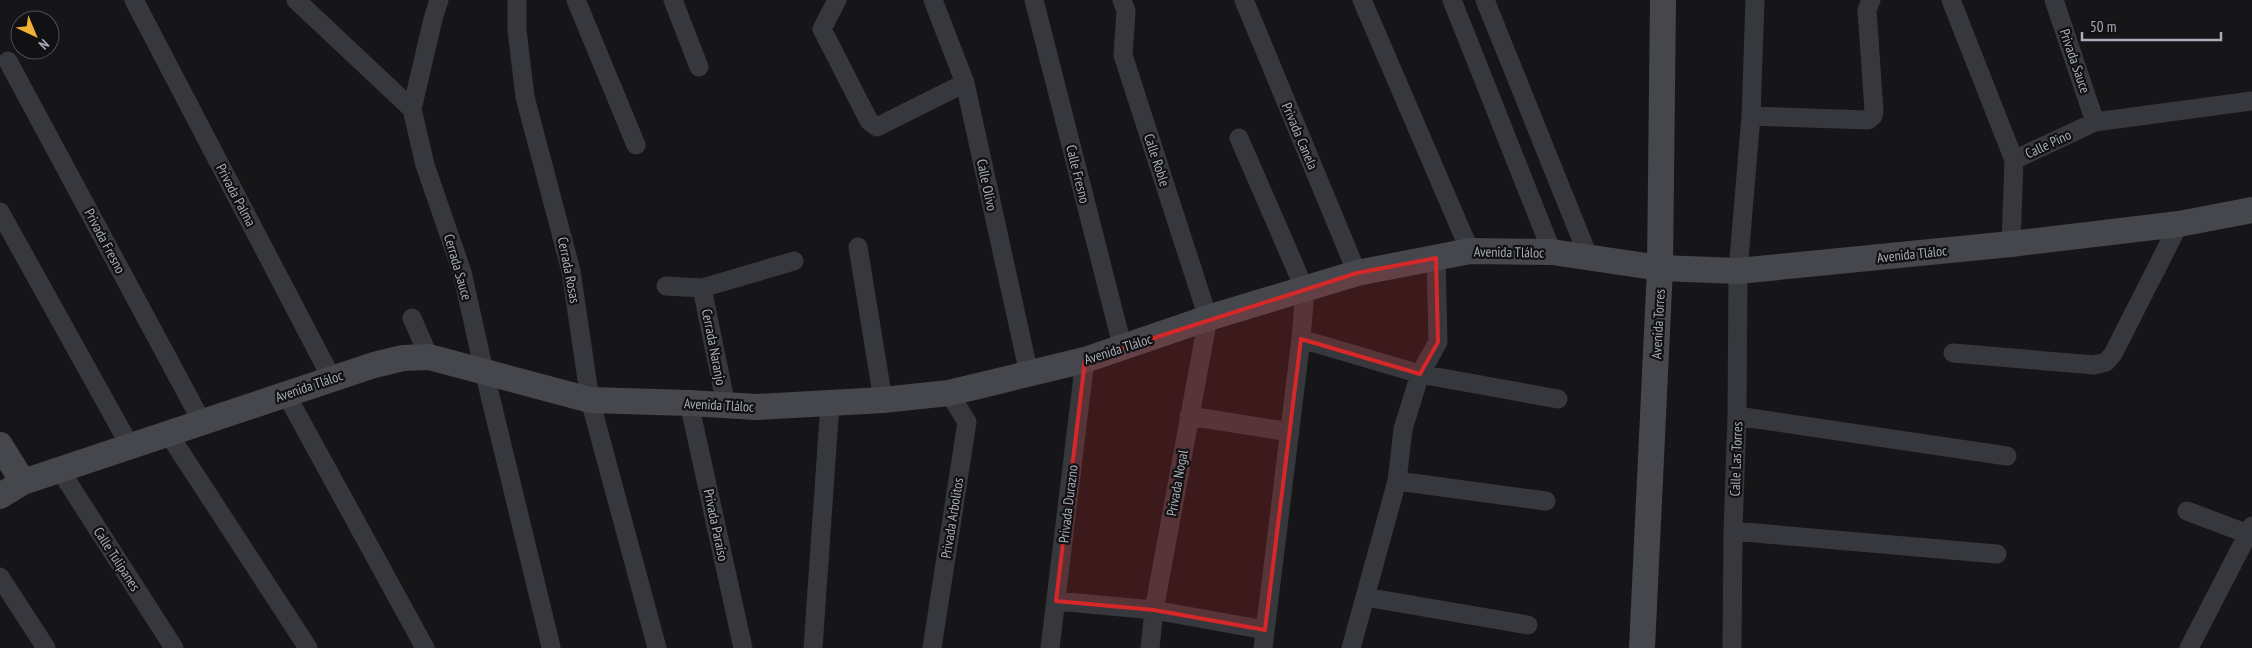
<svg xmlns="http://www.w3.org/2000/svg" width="2252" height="648" viewBox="0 0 2252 648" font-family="'PT Sans Narrow',sans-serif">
<rect width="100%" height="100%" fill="#161618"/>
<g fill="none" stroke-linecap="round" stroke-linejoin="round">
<!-- minor -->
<path stroke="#37383d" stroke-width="19" d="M 134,0 L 332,379
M 296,0 L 412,109
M 439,0 L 433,19 L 412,109 L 425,165 L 462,272 L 484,371 L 551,647
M 517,0 L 517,30 L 525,97 L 571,271 L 590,400 L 657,648
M 576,0 L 636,145
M 673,0 L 699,67
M 837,0 L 822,29 L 869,121 L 877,127 L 965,83
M 933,0 L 965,83 L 1029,374
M 1034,0 L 1123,349
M 1122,0 L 1126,11 L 1123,55 L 1208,318 L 1154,610 L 1150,648
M 1244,0 L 1357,273
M 1362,0 L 1470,251
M 1452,0 L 1552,252
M 1485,0 L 1589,258
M 1951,0 L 2014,160 L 2095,122 L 2252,101
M 2054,0 L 2095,122
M 8,61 L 202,422
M 1751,116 L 1868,120 L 1873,116 L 1874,111 L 1867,10 L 1871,0
M 1239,138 L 1305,290 L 1301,339 L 1263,648
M 0,212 L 130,446
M 2011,244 L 2014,160
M 858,247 L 883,400
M 666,286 L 702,288 L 794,261
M 702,288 L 726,405
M 412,318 L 429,357
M 1301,339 L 1420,374 L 1558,399
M 1953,353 L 2094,365 L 2106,362 L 2113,354 L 2179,224
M 286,394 L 425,648
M 689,403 L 743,648
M 1189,416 L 1290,432
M 1737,416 L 2007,456
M 168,433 L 308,648
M 60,470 L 174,648
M 1397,481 L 1546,501
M 2187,511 L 2248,534
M 1733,531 L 1997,554
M 0,577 L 46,648
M 1365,597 L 1528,625
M 1056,601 L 1154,610 L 1265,630
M 813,648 L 830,403
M 932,648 L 967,422 L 949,393
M 1050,648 L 1085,360
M 1351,648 L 1397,481 L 1403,429 L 1420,374 L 1438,342 L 1436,258
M 1732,648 L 1733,531 L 1737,416 L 1738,271 L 1751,116 L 1755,0
M 2189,648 L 2252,526"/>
<!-- secondary -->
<path stroke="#45474d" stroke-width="26" d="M 0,445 L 23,482
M 0,496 L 23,482 L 374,365 L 403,358 L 429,357 L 590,400 L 689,403 L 757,407 L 883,400 L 949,393 L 1085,360 L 1208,318 L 1357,273 L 1470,251 L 1552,252 L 1660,268 L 1738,271 L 2011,244 L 2179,224 L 2252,210
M 1642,648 L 1660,268 L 1663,0"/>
</g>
<!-- marked area -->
<path fill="#d62828" fill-opacity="0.2" stroke="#d62828" stroke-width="4" stroke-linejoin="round" d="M 1436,258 L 1438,342 L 1420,374 L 1301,339 L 1265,630 L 1154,610 L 1056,601 L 1085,360 L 1357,273 Z"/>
<g text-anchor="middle" stroke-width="4.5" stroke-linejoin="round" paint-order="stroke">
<!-- street labels -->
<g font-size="14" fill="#a8adb8" stroke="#111113">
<text transform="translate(2075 61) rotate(71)" y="5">Privada Sauce</text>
<text transform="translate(1300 136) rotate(67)" y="5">Privada Canela</text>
<text transform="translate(2048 144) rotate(-25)" y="5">Calle Pino</text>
<text transform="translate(1157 160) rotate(72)" y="5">Calle Roble</text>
<text transform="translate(1078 174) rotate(76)" y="5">Calle Fresno</text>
<text transform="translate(987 185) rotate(78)" y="5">Calle Olivo</text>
<text transform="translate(236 195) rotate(62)" y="5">Privada Palma</text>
<text transform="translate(105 241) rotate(62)" y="5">Privada Fresno</text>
<text transform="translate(1509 252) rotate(1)" y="5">Avenida Tláloc</text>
<text transform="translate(1912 254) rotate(-6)" y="5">Avenida Tláloc</text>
<text transform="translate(458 267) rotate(74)" y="5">Cerrada Sauce</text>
<text transform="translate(569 270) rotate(79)" y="5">Cerrada Rosas</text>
<text transform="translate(1658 324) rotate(-87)" y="5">Avenida Torres</text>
<text transform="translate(714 347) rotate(79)" y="5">Cerrada Naranjo</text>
<text transform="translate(1118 349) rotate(-18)" y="5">Avenida Tláloc</text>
<text transform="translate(309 386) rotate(-19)" y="5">Avenida Tláloc</text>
<text transform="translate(719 405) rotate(3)" y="5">Avenida Tláloc</text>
<text transform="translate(1736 459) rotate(-88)" y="5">Calle Las Torres</text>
<text transform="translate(1177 483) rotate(-80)" y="5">Privada Nogal</text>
<text transform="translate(1068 504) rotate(-83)" y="5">Privada Durazno</text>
<text transform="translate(952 518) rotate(-81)" y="5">Privada Arbolitos</text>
<text transform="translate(716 525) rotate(78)" y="5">Privada Paraíso</text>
<text transform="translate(117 559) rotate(57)" y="5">Calle Tulipanes</text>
</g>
</g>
<!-- north arrow -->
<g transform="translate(35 35) rotate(136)"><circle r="24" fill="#111113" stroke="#4d4f55"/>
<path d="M0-4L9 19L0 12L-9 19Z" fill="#f2b134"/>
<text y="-8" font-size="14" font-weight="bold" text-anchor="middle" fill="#a8adb8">N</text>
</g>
<!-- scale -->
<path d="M2082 32v8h139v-8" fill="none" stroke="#a8adb8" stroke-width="2.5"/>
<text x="2090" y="32" font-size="15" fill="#a8adb8" stroke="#111113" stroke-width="4" paint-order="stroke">50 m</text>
</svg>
